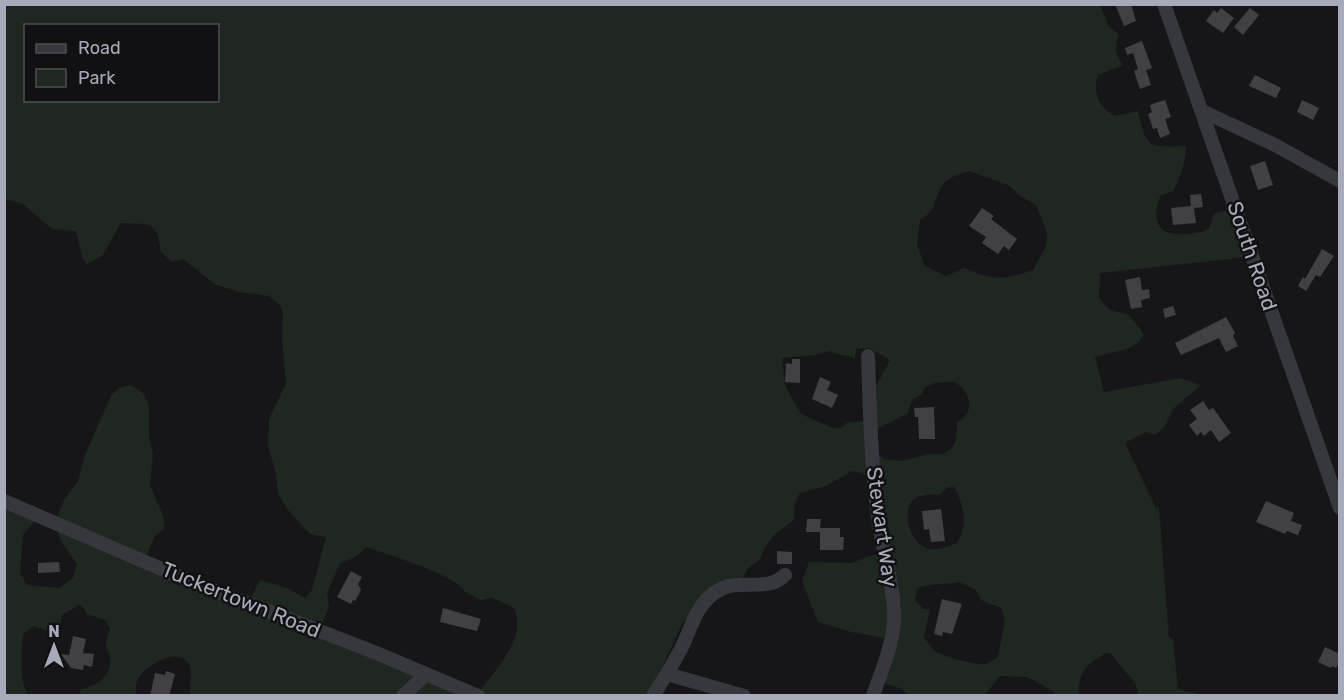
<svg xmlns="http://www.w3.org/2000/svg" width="1344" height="700" viewBox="0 0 1344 700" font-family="Rubik,sans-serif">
<rect width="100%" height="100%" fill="#161618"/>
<!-- green -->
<path fill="#1e2720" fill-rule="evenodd" d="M 5,5 L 1100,5 L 1109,27 L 1119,34 C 1114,47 1115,54 1123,65 L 1098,75 C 1092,92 1099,108 1115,116 L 1138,111 C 1146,149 1149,147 1186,146 C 1186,162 1180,177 1173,191 L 1161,195 C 1156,205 1153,222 1163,230 C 1170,236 1203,235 1209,228 C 1211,225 1212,218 1214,214 L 1234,208 L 1249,257 L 1100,273 L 1099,298 L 1110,310 L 1129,315 L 1144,334 C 1137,351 1111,352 1095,357 L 1104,392 L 1180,378 L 1201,385 L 1173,409 L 1164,428 L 1155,435 L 1146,432 L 1125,443 L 1156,508 L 1159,507 L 1169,637 L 1173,639 L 1178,689 L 1204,695 L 1139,695 L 1135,683 L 1110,653 L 1105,653 C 1100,658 1096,659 1092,662 C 1082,670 1077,684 1079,695 L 1055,695 L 1053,691 L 1027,677 L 1000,676 L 984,696 L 908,695 L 902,689 L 878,681 L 890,639 L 851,632 L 818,622 L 802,581 L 809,562 L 852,563 L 869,556 L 883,554 L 869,480 L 862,473 L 852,471 L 826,486 L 800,493 L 795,503 L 794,520 L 774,535 L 765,547 L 760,560 L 748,568 L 741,581 L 742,589 L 718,597 L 683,622 L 649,695 L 190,695 C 189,686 194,670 188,663 C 175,647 148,665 139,677 C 135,682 136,690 136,695 L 79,695 L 81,689 C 97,687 113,675 110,656 C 109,651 105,648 106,643 C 106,638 109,633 110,629 L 105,620 L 87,614 L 83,607 L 79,605 L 62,615 L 58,635 L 34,626 L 23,634 C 22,650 18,683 29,695 L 5,695 L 4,500 L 40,515 L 23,535 L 20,573 L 27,585 L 59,588 L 73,578 L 77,564 L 60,540 L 55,521 L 64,500 L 78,481 L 84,457 L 111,396 L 119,388 L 131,385 L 143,393 L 149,405 L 149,437 L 153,453 L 150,485 L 164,518 L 164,529 L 155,536 L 145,559 L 249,601 L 260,580 L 287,588 L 305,598 L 312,590 L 326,537 L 310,534 L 288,510 L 278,494 L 276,474 L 268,446 L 269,419 L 286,384 L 282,339 L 283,312 L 281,306 L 269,296 L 239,292 L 216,285 L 183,259 L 172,262 L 161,252 L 158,235 L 151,226 L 145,224 L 121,223 L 103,255 L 87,264 C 79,257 81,242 75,231 L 52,229 L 23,204 L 5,199 ZM 26,26 L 218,26 L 218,100 L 26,100 ZM 969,171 L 1008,185 L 1019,195 L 1036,205 L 1047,233 L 1046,246 L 1033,270 C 1004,280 993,281 964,268 L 946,276 L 925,266 L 917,245 L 920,220 C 938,210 933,199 943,184 C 948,177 961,174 969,171 ZM 869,348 L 890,360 L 870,397 L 869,421 L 848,422 L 843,427 L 833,428 L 801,414 L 785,385 L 782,358 L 815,355 L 830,351 C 838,356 846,354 855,359 L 856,349 ZM 955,382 C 971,392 976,413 957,422 L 956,441 L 952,448 L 943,454 L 927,454 L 903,461 L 884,459 L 874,451 L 875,430 L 907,414 L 913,399 L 921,395 L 925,387 L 935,383 ZM 954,487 C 964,504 968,526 957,543 C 949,546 938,551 930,549 C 912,546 900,514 913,500 C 919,494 933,495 941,494 L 946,488 ZM 366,547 C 386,554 457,575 465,592 L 481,600 L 492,598 L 514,608 C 527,640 496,668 479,692 L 320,628 L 329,607 L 327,593 L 340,563 L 354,558 ZM 959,582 L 976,590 L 981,600 L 1001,608 L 1005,619 L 998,657 C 994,659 990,663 986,664 C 978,666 942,656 936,652 C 931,648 928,642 924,637 L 930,609 L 923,609 L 915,600 L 917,588 C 931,583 945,585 959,582 Z"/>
<!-- building -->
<path fill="#404045" d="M 1115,4 L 1131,4 L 1136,21 L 1124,26 Z
M 1221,8 L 1234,18 L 1223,33 L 1206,21 L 1214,10 L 1217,13 Z
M 1250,8 L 1259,15 L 1243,35 L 1234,27 Z
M 1142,41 L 1152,68 L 1146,70 L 1151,85 L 1140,89 L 1134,71 L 1138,69 L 1133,53 L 1127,55 L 1125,48 Z
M 1255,75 L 1281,88 L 1276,98 L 1249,86 Z
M 1165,100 L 1171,117 L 1165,119 L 1170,134 L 1160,138 L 1157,128 L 1153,129 L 1148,114 L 1152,112 L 1150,106 L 1152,104 Z
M 1302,100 L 1319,108 L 1313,120 L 1297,112 Z
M 1265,161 L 1273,185 L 1258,190 L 1250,166 Z
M 1201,194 L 1203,207 L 1194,208 L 1196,223 L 1173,225 L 1171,208 L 1191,206 L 1190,195 Z
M 982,208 L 994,216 L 991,219 L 1017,239 L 1009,250 L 1004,246 L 998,254 L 982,243 L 986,237 L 969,226 Z
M 1322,249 L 1334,256 L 1320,277 L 1316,275 L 1306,291 L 1298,286 L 1303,277 L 1305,279 Z
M 1140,277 L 1142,290 L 1149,289 L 1150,298 L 1141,300 L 1142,307 L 1131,309 L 1125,280 Z
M 1173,306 L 1176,315 L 1165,318 L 1163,309 Z
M 1226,317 L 1235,333 L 1233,336 L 1238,346 L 1226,352 L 1219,338 L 1181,355 L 1175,343 Z
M 792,359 L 800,359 L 800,383 L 785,382 L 786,363 L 792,364 Z
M 820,377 L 831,382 L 827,390 L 838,395 L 832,408 L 812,399 Z
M 1203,401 L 1209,410 L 1213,408 L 1231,433 L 1219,442 L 1211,430 L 1204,436 L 1201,432 L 1197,436 L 1189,425 L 1197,419 L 1190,410 Z
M 934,407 L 935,439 L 919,439 L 918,417 L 915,417 L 914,408 Z
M 1266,501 L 1294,513 L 1291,521 L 1302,525 L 1298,535 L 1287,531 L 1285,534 L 1256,522 Z
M 941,509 L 945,541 L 931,542 L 929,529 L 924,530 L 922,511 Z
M 807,519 L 821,519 L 820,528 L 840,528 L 840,537 L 844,537 L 843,550 L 820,550 L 820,532 L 806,532 Z
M 777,551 L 792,552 L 792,564 L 777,564 Z
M 59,562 L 60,572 L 38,573 L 38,563 Z
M 351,571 L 362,577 L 358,584 L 361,590 L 355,601 L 353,600 L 351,604 L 337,597 Z
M 942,599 L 962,604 L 952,634 L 943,632 L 942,636 L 934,634 Z
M 443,608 L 481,619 L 477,631 L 440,622 Z
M 73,636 L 86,639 L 83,653 L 94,654 L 92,667 L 84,665 L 83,670 L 71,668 L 61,654 L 69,655 Z
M 1325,647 L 1340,654 L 1340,660 L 1336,668 L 1332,666 L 1331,668 L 1318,662 Z
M 166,671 L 175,674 L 169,696 L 150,696 L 155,673 L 165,675 Z"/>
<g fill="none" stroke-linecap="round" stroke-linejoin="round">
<!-- minor -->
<path stroke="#37373e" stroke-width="14" d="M 1164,4 L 1340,508
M 1202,111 L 1275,145 L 1340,181
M 868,356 C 870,413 871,469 879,525 C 884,554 895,592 894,620 C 893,645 881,672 873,696
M 4,501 L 187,580 L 369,650 L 478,696
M 667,674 L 744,696
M 403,696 L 426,674
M 653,696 C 663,680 673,664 682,647 C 692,626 697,602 719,590 C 740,578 767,593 785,575"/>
</g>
<g text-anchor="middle" stroke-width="5" stroke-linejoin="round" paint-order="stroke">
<!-- street labels -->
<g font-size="21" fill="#a7abb9" stroke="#111113">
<text transform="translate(1252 256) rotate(71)" y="7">South Road</text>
<text transform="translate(882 527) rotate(82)" y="7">Stewart Way</text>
<text transform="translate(241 600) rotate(22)" y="7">Tuckertown Road</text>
</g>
</g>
<!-- border -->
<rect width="1344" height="700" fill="none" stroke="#a7abb9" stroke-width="12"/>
<!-- legend -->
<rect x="24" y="24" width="195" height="78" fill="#111113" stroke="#4d4f55" stroke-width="1.5"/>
<rect x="36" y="44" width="30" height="9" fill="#37373e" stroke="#4d4f55" stroke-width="1.5"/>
<text x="78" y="54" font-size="18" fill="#a7abb9">Road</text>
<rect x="36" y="69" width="30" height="18" fill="#1e2720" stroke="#4d4f55" stroke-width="1.5"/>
<text x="78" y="84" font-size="18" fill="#a7abb9">Park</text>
<!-- north arrow -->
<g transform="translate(54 646)" stroke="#111113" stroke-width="4.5" paint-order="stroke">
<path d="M0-4.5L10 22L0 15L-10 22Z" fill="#a7abb9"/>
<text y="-9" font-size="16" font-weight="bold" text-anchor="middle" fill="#a7abb9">N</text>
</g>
</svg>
